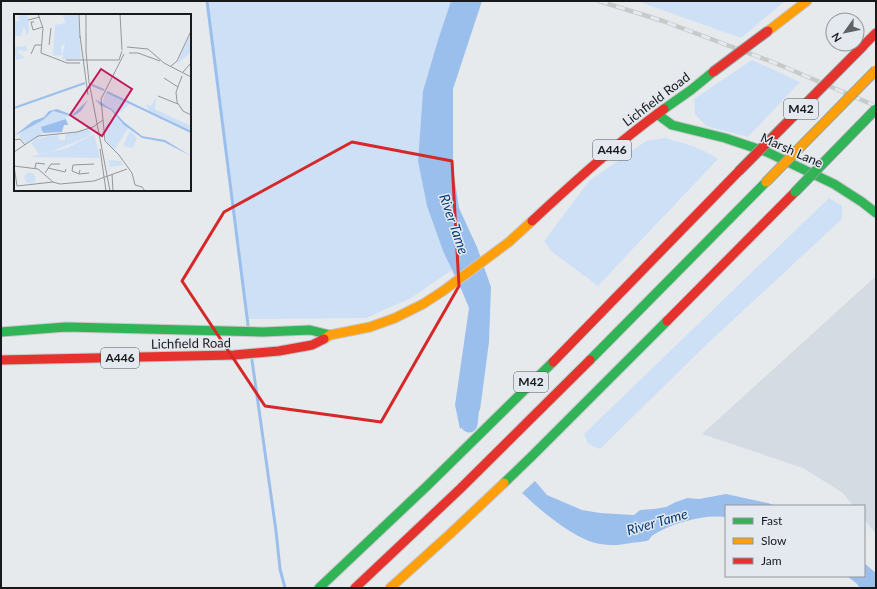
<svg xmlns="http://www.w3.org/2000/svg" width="877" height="589" viewBox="0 0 877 589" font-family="Lato,sans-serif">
<rect width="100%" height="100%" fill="#e7eaed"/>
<!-- built -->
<path fill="#d4dbe3" d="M 876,276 L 876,534 L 864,519 L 864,506 L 853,506 L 843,493 L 803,468 L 702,434 Z"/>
<!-- green -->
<path fill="#cee0f6" d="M 207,1 L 451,1 L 438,40 L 423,91 L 418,161 L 427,206 L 443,251 L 452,270 L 411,298 L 366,318 L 247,319 Z
M 637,1 L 785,1 L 741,38 Z
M 752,60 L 800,82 L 748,137 L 706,126 L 695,114 L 694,99 Z
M 665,138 C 683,143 703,148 718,159 L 628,254 L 598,286 L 551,251 L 544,241 L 589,181 L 646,141 Z
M 829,198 L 842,206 L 842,219 L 705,346 L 600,449 L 588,444 L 584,434 Z"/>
<!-- water -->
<path fill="#9bbfec" d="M 451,1 L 482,1 L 453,89 L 453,169 L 459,208 L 477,247 L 491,287 L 489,342 L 480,410 L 460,429 L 455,405 L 469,308 L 462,291 L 443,251 L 427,206 L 418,161 L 423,91 L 438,40 Z
M 535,481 L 547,495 L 582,510 L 600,513 L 634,515 L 640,510 L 654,509 L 666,507 L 676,502 L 687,498 L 699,499 L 726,494 L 768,503 L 776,506 L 726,506 L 726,517 C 703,514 672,523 653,535 C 651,537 650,538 649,540 C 644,542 636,542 631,543 C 621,545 611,546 600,544 C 575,540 540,510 522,493 Z
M 864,563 L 876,573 L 876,588 L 860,588 L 856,583 L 847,576 L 864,576 Z"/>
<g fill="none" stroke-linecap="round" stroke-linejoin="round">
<!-- stream -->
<path stroke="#9bbfec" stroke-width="3" d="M 207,1 L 248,325
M 252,360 L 276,531 L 280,569 L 285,588"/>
<!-- river -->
<path stroke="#9bbfec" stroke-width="17" d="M 469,424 L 472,397"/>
<defs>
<path id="fast" d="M 664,109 L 691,90 L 713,72
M 657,114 L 672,125 L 725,138 L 767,152 L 834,184 L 862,202 L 876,213
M 1,332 L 66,327 L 263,332 L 310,330 L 330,335
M 590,360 L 766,182
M 504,483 L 532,456 L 667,321
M 319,588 L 427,486 L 553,362"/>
<path id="slow" d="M 768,31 L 807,1
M 324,339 L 330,335 L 370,327 L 395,318 L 423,304 L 443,291 L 509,242 L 532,221
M 390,588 L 450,534 L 504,483"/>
<path id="jam" d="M 863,46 L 876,33
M 532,221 C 574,182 617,143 664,109
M 667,321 L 795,192
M 1,360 L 234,355 L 279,351 L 312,345 L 324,339
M 553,362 L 739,171
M 355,588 L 460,489 L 590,360"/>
</defs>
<!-- fast casing -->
<use href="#fast" stroke="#c5c7ca" stroke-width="11"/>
<!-- slow casing -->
<use href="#slow" stroke="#c5c7ca" stroke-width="11"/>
<!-- jam casing -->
<use href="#jam" stroke="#c5c7ca" stroke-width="11"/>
<!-- fast -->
<use href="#fast" stroke="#30b455" stroke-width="9"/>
<!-- slow -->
<use href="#slow" stroke="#ff9f0a" stroke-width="9"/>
<!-- jam -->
<use href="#jam" stroke="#e5322d" stroke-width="9"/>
<defs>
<path id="rail" d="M 599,1 L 663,21 L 775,63 L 876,106"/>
</defs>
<!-- rail casing -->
<use href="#rail" stroke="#c8c9c9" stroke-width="4.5"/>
<!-- rail -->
<use href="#rail" stroke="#e4e9f0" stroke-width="3" stroke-dasharray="9" stroke-linecap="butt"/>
<defs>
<path id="fast-bridge" d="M 795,192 L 876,109"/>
<path id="slow-bridge" d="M 766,182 L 876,70"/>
<path id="jam-bridge" d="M 713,72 L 768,31
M 739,171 L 863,46"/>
</defs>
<!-- fast-bridge casing -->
<use href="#fast-bridge" stroke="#909fa3" stroke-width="11" stroke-linecap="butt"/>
<!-- slow-bridge casing -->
<use href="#slow-bridge" stroke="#909fa3" stroke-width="11" stroke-linecap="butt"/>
<!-- jam-bridge casing -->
<use href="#jam-bridge" stroke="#909fa3" stroke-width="11" stroke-linecap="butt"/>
<!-- fast-bridge -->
<use href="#fast-bridge" stroke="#30b455" stroke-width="9"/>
<!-- slow-bridge -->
<use href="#slow-bridge" stroke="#ff9f0a" stroke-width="9"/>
<!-- jam-bridge -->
<use href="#jam-bridge" stroke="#e5322d" stroke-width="9"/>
</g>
<!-- marked area -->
<path fill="none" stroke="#d62828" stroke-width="3" stroke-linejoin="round" d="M 352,142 L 452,161 L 459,286 L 381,422 L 265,406 L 182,281 L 224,212 Z"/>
<g text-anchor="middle" stroke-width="3" stroke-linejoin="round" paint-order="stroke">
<!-- shield labels -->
<g fill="#e4e9f0" stroke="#54575b" stroke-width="1">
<rect x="784" y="99" width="34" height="20" rx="3"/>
<rect x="593" y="140" width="38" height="20" rx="3"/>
<rect x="101" y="348" width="38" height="20" rx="3"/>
<rect x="514" y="372" width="34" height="20" rx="3"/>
</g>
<g font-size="12" font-weight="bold" fill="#17191b">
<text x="801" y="113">M42</text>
<text x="612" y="154">A446</text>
<text x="120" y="362">A446</text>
<text x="531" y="386">M42</text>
</g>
<!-- street labels -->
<g font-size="13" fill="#17191b" stroke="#e4e9f0">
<text transform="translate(656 99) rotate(-37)" y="5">Lichfield Road</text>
<text transform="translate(792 150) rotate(24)" y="5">Marsh Lane</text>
<text transform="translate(191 343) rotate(-1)" y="5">Lichfield Road</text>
</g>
<!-- water labels -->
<g font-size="14" font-style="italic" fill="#043a72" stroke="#e4e9f0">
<text transform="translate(454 224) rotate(71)" y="5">River Tame</text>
<text transform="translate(657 522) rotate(-16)" y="5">River Tame</text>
</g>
</g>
<!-- overview -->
<g transform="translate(14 14)">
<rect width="177" height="177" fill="#e7eaed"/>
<path d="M 10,0 L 14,0 L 15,18 L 13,21 L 10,13 L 7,22 L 1,22 L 0,7 L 5,7 L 4,3 ZM 48,0 L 64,0 L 67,45 L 48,45 L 51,29 L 47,32 L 48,41 L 39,42 L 41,11 L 52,9 ZM 177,19 L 177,38 L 163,50 L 163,49 ZM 12,32 L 13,37 L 5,36 L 2,42 L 5,39 L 11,44 L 2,46 L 0,33 ZM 92,77 L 117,89 L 104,100 L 95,92 L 88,90 ZM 142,83 L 141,95 L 177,112 L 177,117 L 135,97 L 132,90 L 137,92 ZM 39,97 L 54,102 L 49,107 L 28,113 L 28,121 L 12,130 L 6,124 L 6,119 L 29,106 ZM 103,103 L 114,114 L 101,135 L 94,131 L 90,113 ZM 76,115 L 77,120 L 73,123 L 36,138 L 25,140 L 17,129 L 23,124 L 44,121 L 46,126 L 51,126 L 51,120 ZM 116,117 L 123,124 L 119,134 L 109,132 ZM 80,120 L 86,144 L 15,143 L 53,134 ZM 95,146 L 107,147 L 109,151 L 96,153 L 96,160 ZM10.5 164a5.5 5.5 0 1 1 11 0a5.5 5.5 0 1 1-11 0Z" fill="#cee0f6"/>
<path d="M 81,85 L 98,95 L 110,108 L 128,122 L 151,126 L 177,142 L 150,128 L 128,124 L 110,111 L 97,96 L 86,91 ZM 74,86 L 67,97 L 61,101 L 56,102 L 39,97 L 29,106 L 0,122 L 19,107 L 30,103 L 35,97 L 43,95 L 58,101 ZM 52,105 L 54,111 L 50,111 L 48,118 L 29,119 L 27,113 Z" fill="#9bbfec"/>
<path fill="none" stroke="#9bbfec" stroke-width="2" d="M 78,71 L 90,76M 93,78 L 177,118M 0,94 L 71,69"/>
<path fill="none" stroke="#949699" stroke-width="1" d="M 24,0 L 29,14 L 27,39 L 53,49 L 66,49M 65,0 L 66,24M 72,0 L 72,38 L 75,68 L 96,177M 106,0 L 108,36M 14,6 L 26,3M 20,8 L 17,8 L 19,16 L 29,13M 66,22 L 74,81M 35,31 L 37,14M 113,33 L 134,35 L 150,49 L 177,63M 115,39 L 124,39 L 146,47M 17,40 L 21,31 L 27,31M 110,40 L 87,85 L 91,127 L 105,141 L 118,159 L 121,171 L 128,173 L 131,177M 52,46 L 105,46 L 108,37M 157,52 L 163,47 L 177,17M 169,58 L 177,49M 168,62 L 162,78 L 163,88 L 169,97 L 177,101M 150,64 L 164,73M 144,82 L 164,90M 0,126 L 6,125 L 11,131M 86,135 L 92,177M 0,138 L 24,122 L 63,118 L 79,113 L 89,106M 0,152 L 3,172 L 39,168M 0,152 L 24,155 L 39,168 L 46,170 L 80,167 L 113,155M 21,154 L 22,149 L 31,150M 34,154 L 51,158 L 52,155M 66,156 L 65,160 L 75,159M 31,159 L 37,150 L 46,150M 65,160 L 58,157 L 59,151 L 80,150M 98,160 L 99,177M 138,177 L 161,177"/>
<path fill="#c2185b" fill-opacity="0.15" stroke="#c2185b" stroke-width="2" d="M 87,55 L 118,75 L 88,122 L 56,101 Z"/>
<rect width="177" height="177" fill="none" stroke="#17191b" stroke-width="2"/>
</g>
<!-- border -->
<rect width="877" height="589" fill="none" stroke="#17191b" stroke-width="4"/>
<!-- legend -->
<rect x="725" y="505" width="140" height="72" fill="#e4e9f0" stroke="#92969b"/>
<rect x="733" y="518" width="20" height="6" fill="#30b455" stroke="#92969b"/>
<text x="761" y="525" font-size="12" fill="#17191b">Fast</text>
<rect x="733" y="538" width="20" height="6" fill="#ff9f0a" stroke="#92969b"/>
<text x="761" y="545" font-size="12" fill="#17191b">Slow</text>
<rect x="733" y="558" width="20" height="6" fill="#e5322d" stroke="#92969b"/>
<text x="761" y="565" font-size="12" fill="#17191b">Jam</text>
<!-- north arrow -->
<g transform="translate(845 32) rotate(237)"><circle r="19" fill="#e4e9f0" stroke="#92969b"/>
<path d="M0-3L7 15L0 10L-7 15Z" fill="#606264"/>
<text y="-6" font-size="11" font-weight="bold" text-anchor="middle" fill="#17191b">N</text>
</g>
</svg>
